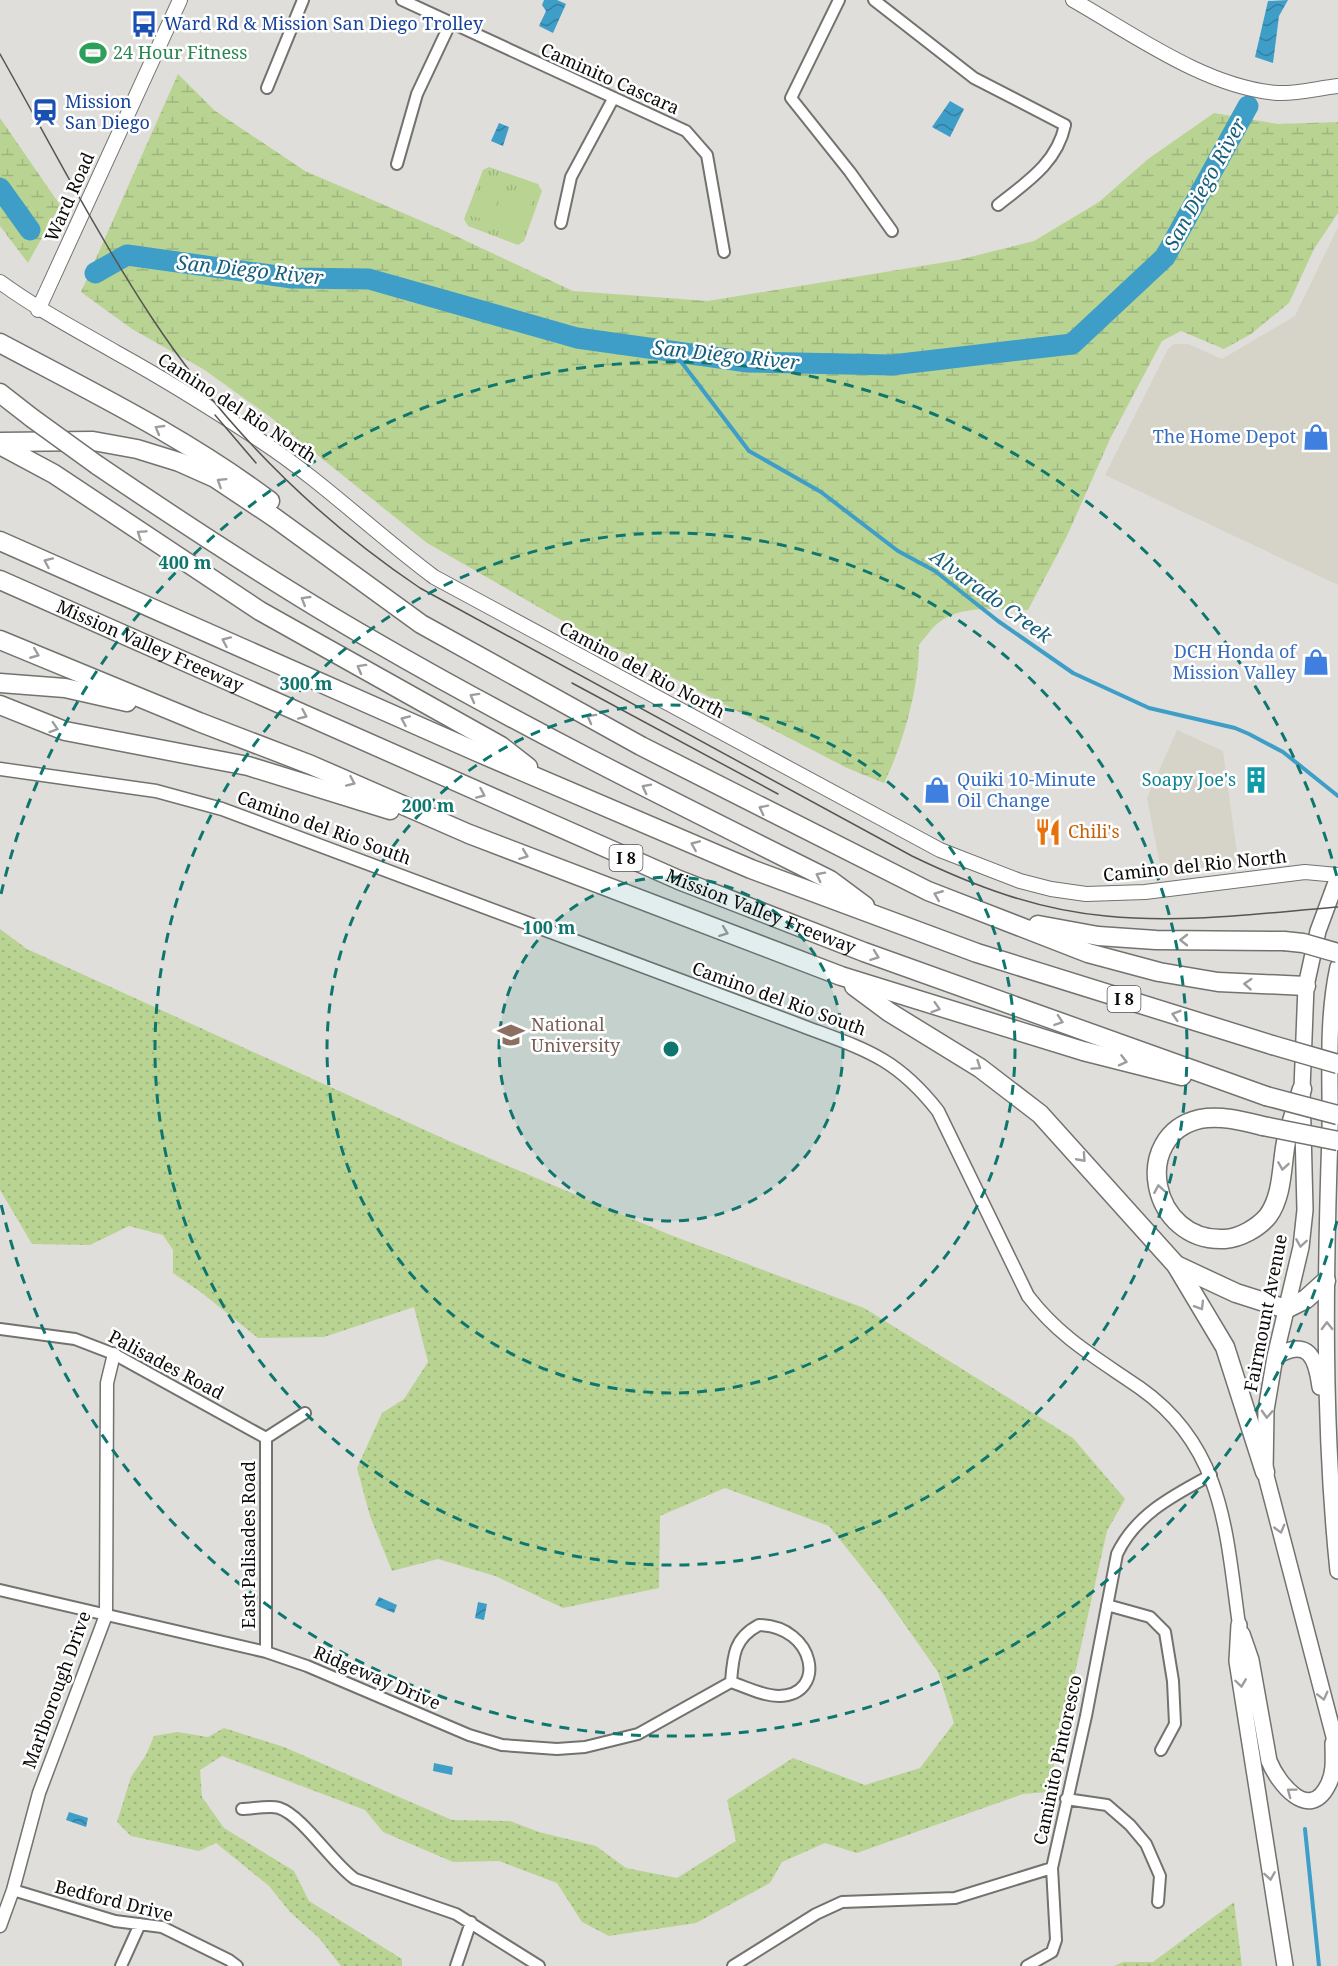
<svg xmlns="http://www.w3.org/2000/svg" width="1338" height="1966" viewBox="0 0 1338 1966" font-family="'Noto Serif',serif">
<defs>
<pattern id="grass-dots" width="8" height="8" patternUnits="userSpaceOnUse" patternTransform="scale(1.5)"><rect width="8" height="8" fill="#b9d492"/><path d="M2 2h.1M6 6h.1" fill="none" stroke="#9eb57d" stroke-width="1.8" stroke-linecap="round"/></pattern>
<pattern id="wetland-marsh" width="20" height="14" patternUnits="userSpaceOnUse" patternTransform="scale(1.5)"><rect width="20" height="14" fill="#b9d492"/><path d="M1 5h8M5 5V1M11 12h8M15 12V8" fill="none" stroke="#9eb57d"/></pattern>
<pattern id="park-tufts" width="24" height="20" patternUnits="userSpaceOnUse" patternTransform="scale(1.5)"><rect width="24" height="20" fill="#b9d492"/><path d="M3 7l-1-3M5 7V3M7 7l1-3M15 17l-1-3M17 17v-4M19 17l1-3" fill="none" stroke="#9eb57d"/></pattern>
<pattern id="water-waves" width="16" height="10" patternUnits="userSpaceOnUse" patternTransform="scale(1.5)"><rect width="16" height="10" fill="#3f9ec7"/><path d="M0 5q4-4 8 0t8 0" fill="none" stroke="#337fa0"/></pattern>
</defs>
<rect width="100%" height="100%" fill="#dfdedb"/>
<!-- built -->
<path fill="#d6d3c8" d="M 1338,227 L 1338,585 L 1105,475 L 1168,349 L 1174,344 L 1188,344 L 1222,359 L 1295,316 Z
M 1177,730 L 1223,751 L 1238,861 L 1162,875 L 1147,798 Z"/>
<!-- grass -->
<path fill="url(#grass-dots)" d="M 0,929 L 27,949 L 449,1141 L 668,1234 L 864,1308 L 1073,1438 L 1125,1499 L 1107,1531 L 1048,1792 L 1023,1794 L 857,1853 L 825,1843 L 782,1862 L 770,1883 L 696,1923 L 609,1936 L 582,1922 L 557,1883 L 499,1861 L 453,1862 L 383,1832 L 365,1810 L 222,1756 L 200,1770 L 202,1797 L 224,1828 L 294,1871 L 309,1901 L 402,1959 L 402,1966 L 341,1966 L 319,1938 L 290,1912 L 269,1886 L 216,1843 L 199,1851 L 131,1836 L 117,1822 L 131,1777 L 146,1755 L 154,1736 L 177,1732 L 208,1737 L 224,1728 L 284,1747 L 452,1820 L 510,1821 L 539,1832 L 596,1846 L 626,1868 L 677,1878 L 736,1841 L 727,1800 L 793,1758 L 865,1785 L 920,1768 L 954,1723 L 938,1672 L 884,1595 L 829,1526 L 725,1488 L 660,1516 L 659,1588 L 563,1608 L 495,1576 L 438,1559 L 392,1571 L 370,1516 L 357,1468 L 382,1413 L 404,1399 L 428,1362 L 414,1307 L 324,1337 L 258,1338 L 202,1293 L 173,1273 L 173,1250 L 163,1235 L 129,1226 L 90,1245 L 32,1244 L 0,1190 Z
M 1234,1902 L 1242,1966 L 1114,1966 L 1123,1962 L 1153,1962 Z"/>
<!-- wetland -->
<path fill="url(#wetland-marsh)" d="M 178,74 L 214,110 L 305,171 L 445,231 L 573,291 L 708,301 L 958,260 L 1034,241 L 1099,202 L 1148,159 L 1214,113 L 1278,124 L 1338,122 L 1338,213 L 1314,249 L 1289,303 L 1251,334 L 1224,349 L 1181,331 L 1162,341 L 1110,439 L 1067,536 L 1028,610 C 999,610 961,603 937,624 C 930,630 925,638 919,645 C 919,687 903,745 884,783 L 847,768 L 563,621 L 427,543 L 269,416 L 203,369 L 132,329 L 81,292 Z
M 0,118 L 60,205 L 28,263 L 0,226 Z"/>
<!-- park -->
<path fill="url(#park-tufts)" d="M 489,167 L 538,184 L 542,191 L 524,241 L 518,245 L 468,226 L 464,219 L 483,170 Z"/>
<!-- pitch -->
<path fill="#b9d492" d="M 486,178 L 504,184 L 490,222 L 473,216 Z
M 516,188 L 534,194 L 520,233 L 502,227 Z"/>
<!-- water -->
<path fill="url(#water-waves)" d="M 544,0 L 557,0 L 566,4 L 553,33 L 539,26 L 546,11 L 542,5 Z
M 1288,0 L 1279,16 L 1273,63 L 1255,57 L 1268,1 Z
M 950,101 L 964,109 L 950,137 L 932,127 Z
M 499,123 L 509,127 L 503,146 L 491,141 Z
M 379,1597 L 397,1605 L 394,1613 L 375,1605 Z
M 478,1602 L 487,1604 L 484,1620 L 475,1618 Z
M 434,1763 L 453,1767 L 452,1775 L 433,1771 Z
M 69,1812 L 88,1818 L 86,1827 L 66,1820 Z"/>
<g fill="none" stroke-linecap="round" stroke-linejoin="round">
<!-- stream -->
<path stroke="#3f9ec7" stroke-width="4" d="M 673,351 L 749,451 L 821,492 L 898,551 L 935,571 L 998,621 L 1073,673 L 1149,708 L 1235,728 L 1249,734 L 1283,752 L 1338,796
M 1305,1829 L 1319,1966"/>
<!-- river -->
<path stroke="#3f9ec7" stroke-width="21" d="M 0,188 L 30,230
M 95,273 L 127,255 L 292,278 L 369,279 L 577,338 L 748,362 L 892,365 L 1072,344 L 1165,257 L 1248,106"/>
<defs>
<path id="minor" d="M 402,0 L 686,131 L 707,155 L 724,252
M 839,0 L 791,98 L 850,172 L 892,231
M 874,0 L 974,78 L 1065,125 C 1057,163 1027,182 998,205
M 267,88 L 303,0
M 397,164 L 417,94 L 450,24
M 561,223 L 571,177 L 613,99
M 0,1329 L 75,1339 L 114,1354 L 266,1438
M 266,1438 L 266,1652
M 266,1438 L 305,1413
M 0,1590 L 266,1652 L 307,1666 L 469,1735 L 502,1745 L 557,1749 L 585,1747 L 638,1734 L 731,1682
M 1107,1605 L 1150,1617 L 1165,1632 L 1173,1681 L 1175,1724 L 1161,1750
M 759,1625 C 815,1626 828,1695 779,1696 C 763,1696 746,1687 731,1682 C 733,1656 734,1638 759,1625 Z
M 1066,1799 L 1107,1805 L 1130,1825 L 1146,1844 L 1160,1876 L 1158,1902
M 242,1809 C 252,1809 270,1805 279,1808 C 303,1816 332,1863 355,1879 L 456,1914 L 539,1966
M 13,1890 L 115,1921 L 162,1927 L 229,1960 L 237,1966
M 121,1966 L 140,1924
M 456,1966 L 471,1922
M 733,1966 L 816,1914 L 842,1902 L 955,1898 L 1052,1868
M 1027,1966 L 1052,1952 L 1056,1940 L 1052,1868 L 1086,1716 L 1117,1554 C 1136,1514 1174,1495 1211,1475"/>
<path id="tertiary" d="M 0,769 L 156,791 L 222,809 L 800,1025 C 863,1049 895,1056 938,1111 L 1028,1296 C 1061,1339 1097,1358 1140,1388 C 1224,1447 1226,1532 1239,1625
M 0,1926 L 13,1890 L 39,1793 L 106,1615 L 107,1383 L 114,1354"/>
<path id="secondary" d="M 1073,0 C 1133,34 1207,88 1278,93 C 1297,94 1319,88 1338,86
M 0,282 C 37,309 77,330 117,353 C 166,380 214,410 261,441 C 322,481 375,533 434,577 L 940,850 L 1020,881 L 1051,889 L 1086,894 L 1145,892 L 1305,872 L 1338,875
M 38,310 L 180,0"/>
<path id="primary" d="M 1338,877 L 1318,931 L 1306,986 L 1302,1089 L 1305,1210 L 1301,1247 L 1275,1357 L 1266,1410 L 1265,1472 L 1338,1752
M 1338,967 C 1326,1022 1331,1079 1330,1134 C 1325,1279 1323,1426 1338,1571
M 1275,1357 C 1308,1337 1316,1357 1320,1387
M 1239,1625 L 1237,1661 L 1285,1966
M 1242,1634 L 1251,1660 L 1269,1761 C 1278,1783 1309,1823 1328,1785 C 1335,1772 1333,1757 1333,1743"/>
<g id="motorway">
<path d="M 0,343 C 92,392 186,438 270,501"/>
<path d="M 0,393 L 32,418"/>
<path d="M 0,442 L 93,441 L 137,449 L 179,462 L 215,478 L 275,518 L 421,624 L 641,746 L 928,891 L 1088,953 L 1159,972 L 1218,982 L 1306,986"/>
<path d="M 0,445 L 54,474 L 260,611 L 501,746 L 528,767"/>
<path d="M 97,465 C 187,526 278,586 372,640 C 522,727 676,803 830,880 L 865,906"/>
<path d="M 0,541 L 475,751 L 751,869 L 977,953 L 1272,1045"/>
<path id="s1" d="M 0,580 L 679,880 L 864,952 L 1266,1096"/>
<path d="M 0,640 L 199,722 L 311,765 L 469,834 L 841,976 L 1083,1051 L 1182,1076"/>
<path d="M 0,683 L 65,688 L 127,702"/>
<path d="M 0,705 L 65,731 L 248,766 L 390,810"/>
<path d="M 1038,925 L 1098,936 L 1156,940 L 1284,941"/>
<path d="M 854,986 L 889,1012 L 980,1068 L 1040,1114 L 1176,1265 L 1225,1347 L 1265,1472"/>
<path d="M 1263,1126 C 1243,1121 1221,1115 1200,1119 C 1130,1135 1150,1243 1225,1239 C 1240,1238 1258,1228 1268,1216 C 1284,1194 1281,1162 1287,1137 C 1292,1121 1297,1105 1302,1089"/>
<path d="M 1176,1265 L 1236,1293 L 1286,1309 L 1306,1299 L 1326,1281"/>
</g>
</defs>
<!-- minor casing -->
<use href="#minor" stroke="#73726f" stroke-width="14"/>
<!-- tertiary casing -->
<use href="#tertiary" stroke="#73726f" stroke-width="15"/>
<!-- secondary casing -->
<use href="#secondary" stroke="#73726f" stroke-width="16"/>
<!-- primary casing -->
<use href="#primary" stroke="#73726f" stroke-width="18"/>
<!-- motorway casing -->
<use href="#motorway" stroke="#73726f" stroke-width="21"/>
<!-- minor -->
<use href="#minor" stroke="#fff" stroke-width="10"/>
<!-- tertiary -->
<use href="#tertiary" stroke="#fff" stroke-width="12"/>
<!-- secondary -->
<use href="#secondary" stroke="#fff" stroke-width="14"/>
<!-- primary -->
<use href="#primary" stroke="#fff" stroke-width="15"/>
<!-- motorway -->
<use href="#motorway" stroke="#fff" stroke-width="18"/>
<!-- tram -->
<path stroke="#565553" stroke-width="1.5" d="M 0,54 C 49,141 95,231 150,315 C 221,423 313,516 420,588 L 912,856 C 974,886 1037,910 1106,916 C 1183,924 1261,913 1338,907
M 215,415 L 256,463
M 572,683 L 778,794"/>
<defs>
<path id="motorway-bridge" d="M 32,418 L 97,465
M 1284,941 L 1303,943 L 1338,953
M 1272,1045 L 1338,1064
M 1266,1096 L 1338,1115
M 1263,1126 L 1338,1141"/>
</defs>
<!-- motorway-bridge casing -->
<use href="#motorway-bridge" stroke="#73726f" stroke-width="21" stroke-linecap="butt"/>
<!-- motorway-bridge -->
<use href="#motorway-bridge" stroke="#fff" stroke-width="18"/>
</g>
<!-- one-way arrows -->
<defs><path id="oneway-chevron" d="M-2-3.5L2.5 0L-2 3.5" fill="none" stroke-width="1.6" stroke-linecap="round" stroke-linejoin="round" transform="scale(1.5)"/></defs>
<g stroke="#9e9d9d">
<use href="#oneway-chevron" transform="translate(159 429) rotate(-150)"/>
<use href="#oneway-chevron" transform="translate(221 482) rotate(-148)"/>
<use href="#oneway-chevron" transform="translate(141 534) rotate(-146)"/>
<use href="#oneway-chevron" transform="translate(48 562) rotate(-156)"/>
<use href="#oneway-chevron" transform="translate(305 600) rotate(-149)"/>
<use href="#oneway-chevron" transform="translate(226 641) rotate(-156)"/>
<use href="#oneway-chevron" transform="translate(35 654) rotate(22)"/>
<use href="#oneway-chevron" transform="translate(361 668) rotate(-151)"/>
<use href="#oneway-chevron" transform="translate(474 697) rotate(-151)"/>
<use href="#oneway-chevron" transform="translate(303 715) rotate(24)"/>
<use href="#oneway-chevron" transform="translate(591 718) rotate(-151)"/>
<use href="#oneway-chevron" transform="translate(405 720) rotate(-156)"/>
<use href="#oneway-chevron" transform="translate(54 728) rotate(18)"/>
<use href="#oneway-chevron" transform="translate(351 782) rotate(24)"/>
<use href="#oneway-chevron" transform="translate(646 788) rotate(-153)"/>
<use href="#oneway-chevron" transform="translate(481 794) rotate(24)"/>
<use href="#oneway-chevron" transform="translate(763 809) rotate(-153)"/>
<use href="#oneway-chevron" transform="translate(695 845) rotate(-157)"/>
<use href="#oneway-chevron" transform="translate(524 855) rotate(21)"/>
<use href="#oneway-chevron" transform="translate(820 876) rotate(-153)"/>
<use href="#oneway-chevron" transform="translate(938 895) rotate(-158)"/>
<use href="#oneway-chevron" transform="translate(724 932) rotate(21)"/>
<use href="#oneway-chevron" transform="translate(1184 940) rotate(-180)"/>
<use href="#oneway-chevron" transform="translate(875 956) rotate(20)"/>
<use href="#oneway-chevron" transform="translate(1248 984) rotate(-176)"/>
<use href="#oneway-chevron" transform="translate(936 1008) rotate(17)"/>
<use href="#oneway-chevron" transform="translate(1176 1015) rotate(-163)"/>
<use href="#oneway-chevron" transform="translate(1059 1021) rotate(19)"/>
<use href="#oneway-chevron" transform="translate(1123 1061) rotate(14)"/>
<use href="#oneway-chevron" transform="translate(977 1066) rotate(34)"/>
<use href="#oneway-chevron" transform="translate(1082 1158) rotate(48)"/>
<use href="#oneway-chevron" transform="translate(1283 1166) rotate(99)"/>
<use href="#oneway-chevron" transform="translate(1159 1189) rotate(-100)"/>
<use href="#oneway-chevron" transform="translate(1301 1243) rotate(99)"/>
<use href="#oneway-chevron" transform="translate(1200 1306) rotate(59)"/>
<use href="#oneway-chevron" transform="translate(1327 1326) rotate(-91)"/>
<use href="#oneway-chevron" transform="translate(1267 1414) rotate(93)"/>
<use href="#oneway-chevron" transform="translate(1280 1529) rotate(75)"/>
<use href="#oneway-chevron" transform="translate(1241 1683) rotate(82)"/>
<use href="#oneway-chevron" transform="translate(1323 1696) rotate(76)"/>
<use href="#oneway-chevron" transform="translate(1291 1792) rotate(-143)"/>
<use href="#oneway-chevron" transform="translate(1270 1876) rotate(81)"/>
</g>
<!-- distance rings -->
<circle cx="671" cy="1049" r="172" fill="#0f766e" fill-opacity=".12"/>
<g fill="none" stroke="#0f766e" stroke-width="3" stroke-dasharray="10 8">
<circle cx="671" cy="1049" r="172"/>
<circle cx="671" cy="1049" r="344"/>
<circle cx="671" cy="1049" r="516"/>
<path d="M1337 1221A688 688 0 0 1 1 1204M1 894A688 688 0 0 1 1337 877"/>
</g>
<!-- icons -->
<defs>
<symbol id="bus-bare" viewBox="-9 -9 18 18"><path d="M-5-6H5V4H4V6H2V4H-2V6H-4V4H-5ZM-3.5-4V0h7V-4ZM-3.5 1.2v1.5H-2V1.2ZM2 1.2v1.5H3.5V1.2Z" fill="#1a4fb4" stroke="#fff" stroke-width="2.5" paint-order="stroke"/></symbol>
<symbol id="stadium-bare" viewBox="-9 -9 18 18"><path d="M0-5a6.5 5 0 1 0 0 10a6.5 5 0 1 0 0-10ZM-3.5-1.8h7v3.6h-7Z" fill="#2e9e5b" stroke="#fff" stroke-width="2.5" paint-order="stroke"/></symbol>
<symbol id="station-bare" viewBox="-9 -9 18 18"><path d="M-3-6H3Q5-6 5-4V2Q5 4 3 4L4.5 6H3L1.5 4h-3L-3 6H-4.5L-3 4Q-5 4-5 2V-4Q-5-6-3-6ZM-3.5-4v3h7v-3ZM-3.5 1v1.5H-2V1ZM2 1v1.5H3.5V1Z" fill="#1a4fb4" stroke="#fff" stroke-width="2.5" paint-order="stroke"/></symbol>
<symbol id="shop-bare" viewBox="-9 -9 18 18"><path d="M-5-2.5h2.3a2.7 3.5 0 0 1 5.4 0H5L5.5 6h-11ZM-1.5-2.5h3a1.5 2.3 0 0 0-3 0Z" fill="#3f7fe0" stroke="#fff" stroke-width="2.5" paint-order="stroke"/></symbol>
<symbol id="building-bare" viewBox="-9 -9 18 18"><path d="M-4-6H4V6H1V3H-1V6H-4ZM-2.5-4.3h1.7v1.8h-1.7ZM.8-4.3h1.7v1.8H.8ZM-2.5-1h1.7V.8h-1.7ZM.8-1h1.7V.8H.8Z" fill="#0f9aa8" stroke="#fff" stroke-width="2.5" paint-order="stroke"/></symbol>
<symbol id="restaurant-bare" viewBox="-9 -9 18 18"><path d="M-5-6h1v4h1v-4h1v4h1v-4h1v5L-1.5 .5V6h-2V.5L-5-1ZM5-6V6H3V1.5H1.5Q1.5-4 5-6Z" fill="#e8710a" stroke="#fff" stroke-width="2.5" paint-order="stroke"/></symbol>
<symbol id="school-bare" viewBox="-9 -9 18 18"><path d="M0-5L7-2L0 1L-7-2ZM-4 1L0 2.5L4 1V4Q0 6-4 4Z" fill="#8d6e63" stroke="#fff" stroke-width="2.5" paint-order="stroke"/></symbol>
</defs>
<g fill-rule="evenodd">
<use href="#bus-bare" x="125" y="5" width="38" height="38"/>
<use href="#stadium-bare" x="74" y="34" width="38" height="38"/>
<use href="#station-bare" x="26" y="93" width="38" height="38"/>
<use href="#shop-bare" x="1297" y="418" width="38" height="38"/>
<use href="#shop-bare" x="1297" y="643" width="38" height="38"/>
<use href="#building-bare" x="1237" y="761" width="38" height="38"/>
<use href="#shop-bare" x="918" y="771" width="38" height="38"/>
<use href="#restaurant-bare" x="1029" y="813" width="38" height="38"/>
<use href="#school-bare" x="492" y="1016" width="38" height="38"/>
</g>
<g text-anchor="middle" stroke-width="5" stroke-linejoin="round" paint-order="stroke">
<!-- shield labels -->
<g fill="#fff" stroke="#555454" stroke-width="1.5">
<rect x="609.5" y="845" width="33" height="26" rx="4.5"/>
<rect x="1107.5" y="986" width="33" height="26" rx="4.5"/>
</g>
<g font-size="16" font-weight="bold" fill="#0c0b0a">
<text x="626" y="864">I 8</text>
<text x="1124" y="1005">I 8</text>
</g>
<!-- transit labels -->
<g font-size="18" fill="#164399" stroke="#fff" text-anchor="start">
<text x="164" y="30">Ward Rd &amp; Mission San Diego Trolley</text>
<text x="65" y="108">Mission<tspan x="65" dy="21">San Diego</tspan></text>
</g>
<!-- leisure labels -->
<g font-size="18" fill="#27864d" stroke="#fff" text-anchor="start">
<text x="113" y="59">24 Hour Fitness</text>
</g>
<!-- street labels -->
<g font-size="18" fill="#0c0b0a" stroke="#fff">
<text transform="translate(610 79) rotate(24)" y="6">Caminito Cascara</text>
<text transform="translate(70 197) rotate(-66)" y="6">Ward Road</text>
<text transform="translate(237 408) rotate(33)" y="6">Camino del Rio North</text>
<text dy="6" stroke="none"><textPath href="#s1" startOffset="164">Mission Valley Freeway</textPath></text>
<text transform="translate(642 670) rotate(28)" y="6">Camino del Rio North</text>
<text transform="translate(324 828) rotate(20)" y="6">Camino del Rio South</text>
<text transform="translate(1195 866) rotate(-6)" y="6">Camino del Rio North</text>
<text dy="6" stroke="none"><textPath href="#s1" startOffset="830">Mission Valley Freeway</textPath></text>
<text transform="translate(779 999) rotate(20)" y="6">Camino del Rio South</text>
<text transform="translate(1266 1313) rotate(-79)" y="6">Fairmount Avenue</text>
<text transform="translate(166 1365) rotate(28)" y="6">Palisades Road</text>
<text transform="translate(249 1545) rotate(-90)" y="6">East Palisades Road</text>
<text transform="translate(377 1678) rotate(23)" y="6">Ridgeway Drive</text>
<text transform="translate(57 1690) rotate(-70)" y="6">Marlborough Drive</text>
<text transform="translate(1058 1760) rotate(-78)" y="6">Caminito Pintoresco</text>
<text transform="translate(114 1901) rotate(14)" y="6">Bedford Drive</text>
</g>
<!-- shop labels -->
<g font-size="18" fill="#366cbe" stroke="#fff" text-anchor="end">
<text x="1296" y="443">The Home Depot</text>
<text x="1296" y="658">DCH Honda of<tspan x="1296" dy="21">Mission Valley</tspan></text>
<text x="957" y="786" text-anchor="start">Quiki 10-Minute<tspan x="957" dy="21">Oil Change</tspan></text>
</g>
<!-- culture labels -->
<g font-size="18" fill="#0d838f" stroke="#fff" text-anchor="end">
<text x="1236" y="786">Soapy Joe's</text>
</g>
<!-- food labels -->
<g font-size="18" fill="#c56008" stroke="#fff" text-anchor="start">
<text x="1068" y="838">Chili's</text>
</g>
<!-- education labels -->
<g font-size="18" fill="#785e54" stroke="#fff" text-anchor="start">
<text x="531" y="1031">National<tspan x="531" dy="21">University</tspan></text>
</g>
<!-- water labels -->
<g font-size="20" font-style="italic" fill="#175f7c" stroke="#fff">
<text transform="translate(1205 184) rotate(-61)" y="7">San Diego River</text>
<text transform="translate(250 270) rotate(6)" y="7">San Diego River</text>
<text transform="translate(726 355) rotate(6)" y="7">San Diego River</text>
<text transform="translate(991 596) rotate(36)" y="7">Alvarado Creek</text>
</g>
</g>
<circle cx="671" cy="1049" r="9" fill="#0f766e" stroke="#fff" stroke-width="3"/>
<g font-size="18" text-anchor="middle" font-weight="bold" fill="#0f766e" stroke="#fff" stroke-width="5" stroke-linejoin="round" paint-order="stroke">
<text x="185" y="569">400 m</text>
<text x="306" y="690">300 m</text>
<text x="428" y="812">200 m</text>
<text x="549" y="934">100 m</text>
</g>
</svg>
